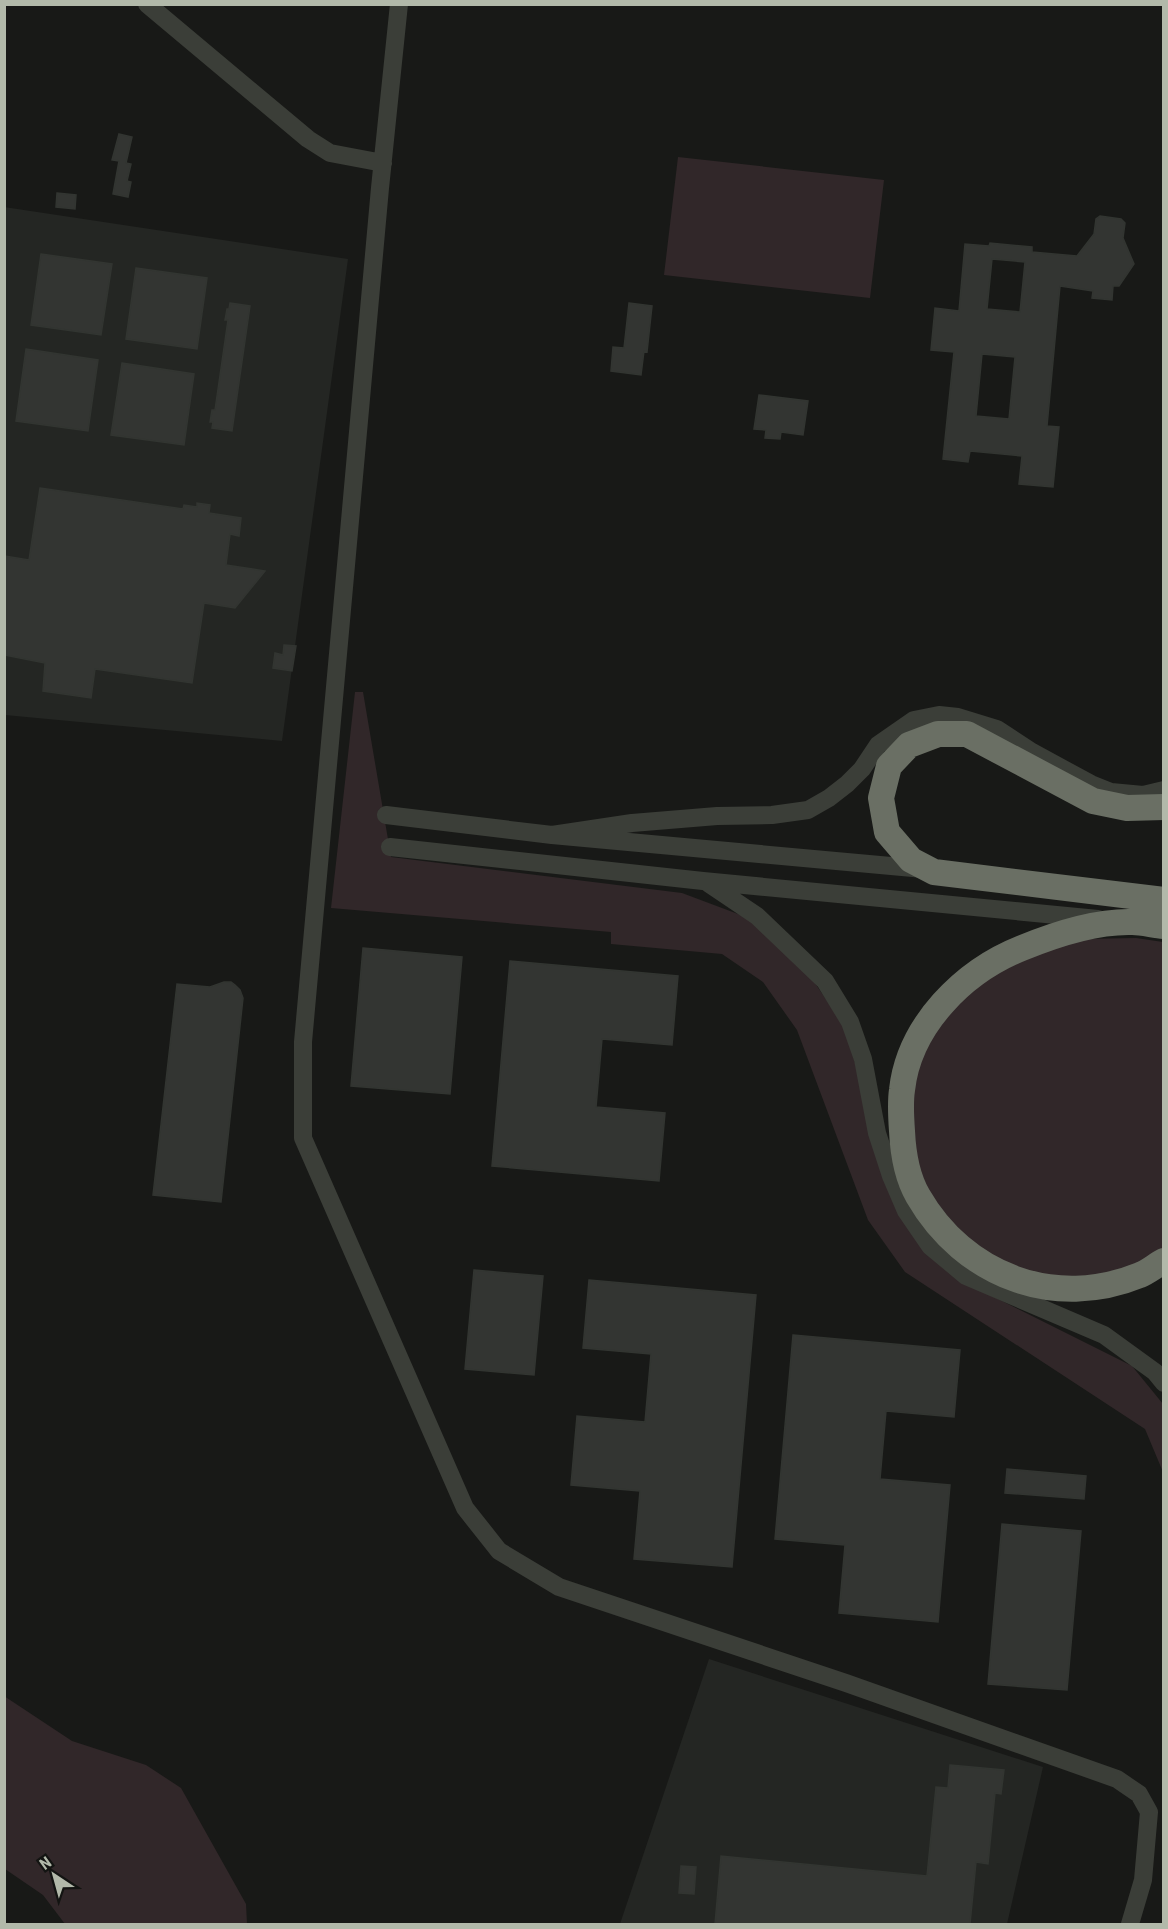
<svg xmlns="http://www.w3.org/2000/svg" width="1168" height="1929" viewBox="0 0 1168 1929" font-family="'Roboto Condensed',sans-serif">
<rect width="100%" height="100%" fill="#181917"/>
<!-- built -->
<path fill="#242623" d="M 4,207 L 348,259 L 282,741 L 5,715 Z
M 709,1659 L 1043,1767 L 1007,1924 L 620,1924 Z"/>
<!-- green -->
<path fill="#312729" d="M 678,157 L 884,180 L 870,298 L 664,275 Z
M 355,692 L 363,692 L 391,857 L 682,893 L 746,917 L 796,955 L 846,1029 L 888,1186 L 972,1286 L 1132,1366 L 1163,1404 L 1163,1472 L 1145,1429 L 905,1272 L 868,1220 L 797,1030 L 763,982 L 722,954 L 611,944 L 611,932 L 331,908 Z
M 1136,938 L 1163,942 L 1163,1253 L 1145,1265 L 1079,1281 L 1012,1271 L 948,1225 L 914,1165 L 911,1077 L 939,1017 L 992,971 L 1082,939 Z
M 4,1696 L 72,1741 L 146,1765 L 181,1788 L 246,1904 L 247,1924 L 65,1924 L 43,1895 L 5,1869 Z"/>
<!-- building -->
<path fill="#333532" stroke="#323531" stroke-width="1.5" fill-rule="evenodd" d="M 119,134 L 132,137 L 126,163 L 131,164 L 127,181 L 131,182 L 128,197 L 113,194 L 119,161 L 112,160 Z
M 57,193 L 76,195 L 75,209 L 56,207 Z
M 1100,216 L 1121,219 L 1125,223 L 1123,238 L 1134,264 L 1119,286 L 1113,286 L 1112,300 L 1092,298 L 1093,291 L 1060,286 L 1047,426 L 1059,427 L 1053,487 L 1019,484 L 1022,456 L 970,451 L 968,462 L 943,459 L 954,352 L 931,350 L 935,308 L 959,311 L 965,244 L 989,246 L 990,243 L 1032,247 L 1032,252 L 1077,256 L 1094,234 L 1096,219 ZM 992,259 L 1025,262 L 1020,312 L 987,309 ZM 982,354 L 1015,357 L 1009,419 L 976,416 Z
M 41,254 L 112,264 L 101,335 L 31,325 Z
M 136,268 L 207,278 L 197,349 L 126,339 Z
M 230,303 L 250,306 L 232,431 L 212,428 L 213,422 L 210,422 L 212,410 L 215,410 L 228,320 L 225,320 L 227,309 L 229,309 Z
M 629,303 L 652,306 L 647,352 L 644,351 L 641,375 L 611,371 L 613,347 L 624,348 Z
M 26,349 L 98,360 L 88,431 L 16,421 Z
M 122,363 L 194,374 L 184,445 L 111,435 Z
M 759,395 L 808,401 L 803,435 L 781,432 L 780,439 L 765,438 L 766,430 L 754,429 Z
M 40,488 L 183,509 L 184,505 L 197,507 L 197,503 L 210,505 L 209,513 L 241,518 L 239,536 L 230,534 L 226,565 L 265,571 L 235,608 L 204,603 L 192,683 L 95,669 L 91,698 L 43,691 L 45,663 L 4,655 L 4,556 L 29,560 Z
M 284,645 L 296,646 L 292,671 L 273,668 L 275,653 L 283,655 Z
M 363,948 L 462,957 L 450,1094 L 351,1086 Z
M 510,961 L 678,976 L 672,1045 L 602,1039 L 596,1107 L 665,1113 L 659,1181 L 492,1166 Z
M 224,982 L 231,982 L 235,985 L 240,990 L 243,998 L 221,1202 L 153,1195 L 177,984 L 210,987 Z
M 474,1270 L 543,1276 L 534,1375 L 465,1369 Z
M 589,1280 L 756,1295 L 732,1567 L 634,1559 L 640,1491 L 571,1485 L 577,1416 L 645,1422 L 651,1354 L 583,1348 Z
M 793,1335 L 960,1350 L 954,1417 L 886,1411 L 880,1479 L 950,1485 L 938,1622 L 839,1613 L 845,1545 L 775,1539 Z
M 1007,1469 L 1086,1476 L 1084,1499 L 1005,1493 Z
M 1002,1524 L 1081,1531 L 1067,1690 L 988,1684 Z
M 950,1765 L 1004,1770 L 1001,1794 L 995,1793 L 988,1864 L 976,1862 L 970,1924 L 715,1924 L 721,1856 L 927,1876 L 936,1787 L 948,1788 Z
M 681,1866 L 696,1867 L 694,1894 L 679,1893 Z"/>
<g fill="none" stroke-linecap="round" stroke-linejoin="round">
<!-- minor -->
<path stroke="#3b3e38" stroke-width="18" d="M 147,4 L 308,139 L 330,153 L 383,163
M 399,4 L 380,188 L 303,1042 L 303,1138 L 465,1508 L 499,1551 L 559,1587 L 846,1683 L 1117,1779 L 1139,1794 L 1149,1812 L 1143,1880 L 1130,1924
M 386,815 L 552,835 L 924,869
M 552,835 L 632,823 L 717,816 L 772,815 L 808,810 L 829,798 L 847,784 L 862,769 L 878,745 L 914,720 L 939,715 L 958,717 L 997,729 L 1032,752 L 1091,784 L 1111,792 L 1143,795 L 1164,790
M 390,847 L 703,881 L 1098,919
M 708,883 L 757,916 L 825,981 L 850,1022 L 863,1059 L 877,1133 L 891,1176 L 906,1211 L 930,1246 L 966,1276 L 1104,1335 L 1155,1372 L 1164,1383"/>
<!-- highway -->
<path stroke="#6a6f64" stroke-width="26" d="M 1164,807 L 1127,808 L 1093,801 L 967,734 L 938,734 L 909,745 L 889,766 L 881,798 L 887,832 L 911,860 L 934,872 L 1164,900
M 1164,926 C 1153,925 1142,922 1132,922 C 1095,921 1056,934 1022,948 C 964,971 909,1025 902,1090 C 900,1103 901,1117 902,1131 C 903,1153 907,1177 918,1196 C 964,1276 1055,1310 1140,1275 C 1148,1272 1156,1265 1164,1261"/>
</g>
<!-- border -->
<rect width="1168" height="1929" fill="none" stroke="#b2b9aa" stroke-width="12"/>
<!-- north arrow -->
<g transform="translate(54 1875) rotate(324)" stroke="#131412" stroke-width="4.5" paint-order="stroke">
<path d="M0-4.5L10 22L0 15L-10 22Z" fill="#b2b9aa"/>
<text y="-9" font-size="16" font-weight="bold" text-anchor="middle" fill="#b2b9aa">N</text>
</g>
</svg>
